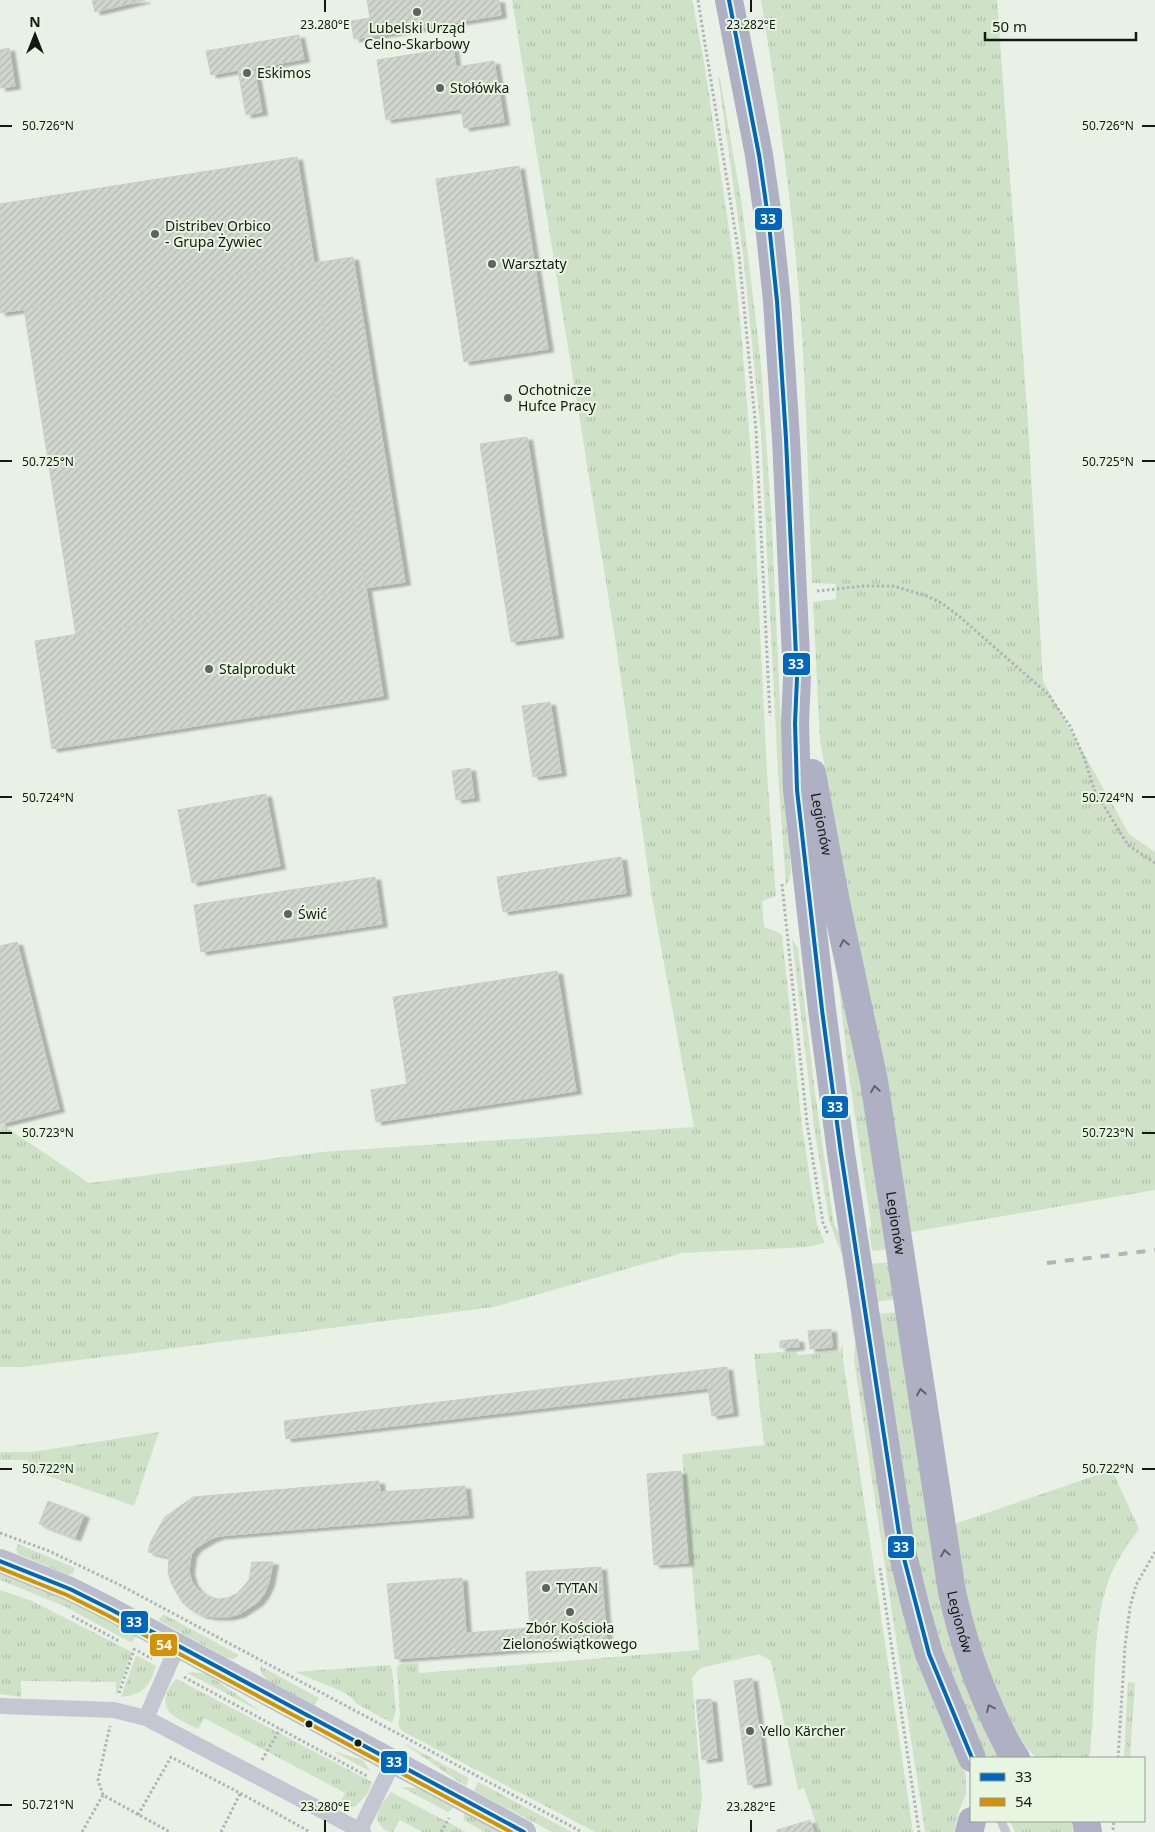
<svg xmlns="http://www.w3.org/2000/svg" width="1155" height="1832" viewBox="0 0 1155 1832" font-family="'Noto Sans',sans-serif">
<defs>
<pattern id="grass-tufts" width="24" height="20" patternUnits="userSpaceOnUse" patternTransform="scale(1.25)"><rect width="24" height="20" fill="#cfe2c7"/><path d="M3 7l-1-3M5 7V3M7 7l1-3M15 17l-1-3M17 17v-4M19 17l1-3" fill="none" stroke="#b1c1aa"/></pattern>
<pattern id="building-hatch" width="6" height="6" patternUnits="userSpaceOnUse" patternTransform="scale(1.25)"><rect width="6" height="6" fill="#d1d7ce"/><path d="M-1 1l2-2M0 6l6-6M5 7l2-2" fill="none" stroke="#b3b8b0"/></pattern>
<filter id="shadow"><feDropShadow dx="5.5" dy="3" stdDeviation="1" flood-color="#0004"/></filter>
</defs>
<rect width="100%" height="100%" fill="#e9f1e6"/>
<!-- grass -->
<path fill="url(#grass-tufts)" d="M 512,0 L 692,0 L 704,61 L 734,263 L 742,341 L 752,467 L 767,772 L 776,896 L 762,901 L 764,927 L 773,930 L 782,935 L 802,1126 L 817,1224 L 825,1243 L 807,1247 L 682,1253 L 494,1307 L 152,1351 L 22,1367 L 0,1367 L 0,1123 L 89,1183 L 321,1152 L 694,1127 L 652,898 L 615,638 Z
M 761,0 L 997,0 L 1028,422 L 1043,681 L 1129,834 L 1155,852 L 1155,1190 L 911,1232 L 820,741 L 813,602 L 836,599 L 836,584 L 812,583 C 808,491 807,399 800,307 C 792,204 778,102 761,0 Z
M 718,76 L 720,78 L 742,205 L 761,364 L 772,527 L 780,706 L 791,872 L 789,881 L 786,885 L 778,774 L 761,433 L 743,254 Z
M 831,919 L 854,1032 L 889,1249 L 872,1251 L 869,1230 L 871,1225 L 849,1075 Z
M 792,939 L 798,948 L 815,1093 L 834,1224 L 841,1236 L 844,1254 L 842,1255 L 829,1221 L 814,1127 Z
M 891,1262 L 896,1299 L 876,1302 L 870,1264 Z
M 898,1312 L 1001,1758 L 987,1758 C 967,1713 946,1668 933,1621 C 905,1521 893,1417 877,1314 Z
M 854,1317 L 966,1777 L 966,1794 L 959,1811 L 954,1832 L 925,1832 L 854,1360 L 855,1342 L 851,1318 Z
M 843,1344 L 843,1359 L 913,1832 L 819,1832 L 804,1788 L 798,1790 L 771,1661 L 759,1654 L 701,1668 L 692,1678 L 702,1799 L 697,1832 L 595,1832 L 402,1731 L 398,1725 L 400,1714 L 397,1667 L 400,1664 L 418,1663 L 419,1673 L 699,1650 L 682,1454 L 764,1445 L 754,1354 L 795,1351 L 798,1355 L 840,1351 Z
M 159,1432 L 134,1506 L 26,1468 L 28,1460 L 0,1460 L 0,1452 L 32,1452 Z
M 1112,1470 L 1139,1529 C 1127,1545 1115,1562 1108,1582 C 1090,1634 1097,1698 1090,1753 L 1088,1758 L 1037,1758 L 1021,1743 L 999,1701 L 965,1600 L 954,1524 Z
M 18,1544 L 75,1568 L 73,1573 L 68,1575 L 18,1554 L 16,1549 Z
M 0,1572 L 61,1597 L 136,1636 L 133,1641 L 130,1642 L 64,1606 L 0,1580 Z
M 0,1590 L 32,1601 L 132,1652 L 116,1696 L 116,1682 L 21,1681 L 21,1697 L 0,1694 Z
M 163,1615 L 165,1615 L 239,1655 L 234,1659 L 227,1658 L 160,1621 L 159,1619 Z
M 136,1655 L 156,1666 C 149,1687 144,1694 121,1697 Z
M 390,1665 L 392,1669 L 396,1712 L 392,1723 L 357,1704 L 351,1697 L 341,1691 L 295,1672 Z
M 260,1666 L 319,1698 L 314,1706 L 268,1681 L 261,1672 Z
M 193,1672 L 207,1674 L 262,1712 L 187,1673 Z
M 177,1679 L 372,1782 L 368,1793 L 355,1807 L 344,1807 L 339,1805 L 345,1793 L 204,1718 L 198,1729 C 185,1722 161,1715 166,1696 C 168,1689 171,1683 177,1679 Z
M 1128,1682 L 1135,1683 L 1130,1758 L 1124,1758 Z
M 402,1742 L 469,1778 L 466,1786 L 456,1780 Z
M 333,1751 L 363,1760 L 371,1772 Z
M 478,1782 L 572,1832 L 552,1832 L 474,1791 Z
M 401,1787 L 419,1788 L 454,1807 L 448,1812 Z
M 391,1792 L 466,1832 L 422,1832 L 400,1820 L 393,1832 C 388,1832 385,1831 382,1827 C 370,1817 384,1801 391,1792 Z
M 465,1812 L 502,1832 L 485,1832 L 463,1820 Z
M 1010,1821 L 1071,1821 L 1073,1832 L 1015,1832 Z"/>
<!-- building -->
<path fill="url(#building-hatch)" stroke="#c9cfc6" filter="url(#shadow)" d="M 92,0 L 145,0 L 95,12 Z
M 367,0 L 499,0 L 501,15 L 354,39 L 351,21 L 370,18 Z
M 299,35 L 304,59 L 254,68 L 262,112 L 246,115 L 238,70 L 211,75 L 206,51 Z
M 9,48 L 15,86 L 0,88 L 0,50 Z
M 453,48 L 456,67 L 494,61 L 504,122 L 464,128 L 461,109 L 386,120 L 377,60 Z
M 297,157 L 314,263 L 0,313 L 0,204 Z
M 519,166 L 548,349 L 464,362 L 436,179 Z
M 353,257 L 405,582 L 366,588 L 314,263 Z
M 314,263 L 366,588 L 76,635 L 24,309 Z
M 527,437 L 558,635 L 511,642 L 480,444 Z
M 366,588 L 383,696 L 52,749 L 35,641 Z
M 550,702 L 561,773 L 533,777 L 522,706 Z
M 470,768 L 474,798 L 456,800 L 452,771 Z
M 266,794 L 280,866 L 192,883 L 178,810 Z
M 621,857 L 626,893 L 503,912 L 497,877 Z
M 375,877 L 382,924 L 201,952 L 194,905 Z
M 17,942 L 59,1109 L 0,1124 L 0,946 Z
M 557,971 L 576,1091 L 376,1122 L 371,1090 L 407,1084 L 393,997 Z
M 831,1329 L 832,1347 L 810,1349 L 808,1331 Z
M 798,1339 L 799,1347 L 780,1348 L 780,1341 Z
M 727,1367 L 733,1413 L 712,1416 L 708,1388 L 286,1439 L 284,1421 Z
M 681,1471 L 688,1563 L 654,1565 L 647,1474 Z
M 379,1481 L 383,1522 L 219,1536 L 211,1539 L 196,1548 L 191,1555 L 189,1571 L 192,1582 L 198,1590 L 207,1596 L 218,1599 L 227,1598 L 236,1594 L 243,1587 L 249,1580 L 252,1562 L 273,1562 L 269,1583 L 264,1594 L 258,1602 L 240,1614 L 228,1617 L 213,1617 L 201,1615 L 190,1609 L 182,1602 L 171,1583 L 168,1572 L 169,1557 L 148,1552 L 151,1541 L 165,1517 L 193,1497 Z
M 465,1486 L 468,1515 L 383,1522 L 380,1492 Z
M 48,1501 L 84,1515 L 75,1538 L 39,1524 Z
M 601,1567 L 607,1643 L 395,1659 L 387,1584 L 462,1578 L 466,1633 L 530,1628 L 526,1572 Z
M 752,1678 L 766,1782 L 748,1785 L 734,1681 Z
M 711,1699 L 717,1758 L 702,1760 L 696,1700 Z
M 810,1820 L 814,1832 L 777,1832 L 777,1830 Z"/>
<g fill="none" stroke-linecap="round" stroke-linejoin="round">
<!-- path -->
<path stroke="#b0b3b9" stroke-width="3" stroke-dasharray="2.5 2.5" stroke-linecap="butt" d="M 698,0 L 739,255 L 756,430 L 770,716
M 817,591 L 864,586 L 893,586 L 927,596 L 943,604 L 961,618 L 1048,694 L 1070,726 L 1085,760 L 1095,792 L 1128,845 L 1155,863
M 782,884 L 807,1123 L 823,1223 L 828,1234
M 0,1533 L 49,1551 L 120,1585 L 582,1832
M 880,1568 L 919,1832
M 72,1616 L 119,1641
M 138,1651 L 152,1659
M 184,1677 L 367,1776
M 119,1693 L 135,1647
M 1118,1758 L 1125,1646 L 1130,1607 L 1136,1585 L 1155,1552
M 262,1760 L 280,1729
M 103,1795 L 98,1780 L 110,1726
M 138,1815 L 171,1757 L 240,1793 L 310,1832
M 1113,1830 L 1114,1821
M 82,1832 L 103,1795 L 170,1832
M 221,1832 L 241,1792
M 441,1832 L 449,1818"/>
<!-- lane -->
<path stroke="#c4c6d2" stroke-width="9" d="M 1001,1821 L 1006,1832"/>
<!-- street -->
<path stroke="#c4c6d2" stroke-width="16" d="M 0,1706 L 114,1710 L 146,1718 L 363,1832
M 146,1718 L 178,1645
M 360,1830 L 393,1762"/>
<!-- secondary -->
<path stroke="#bbbccd" stroke-width="24" d="M 0,1561 L 70,1589 L 110,1609 L 524,1832"/>
<!-- highway -->
<g stroke="#afb0c4" stroke-width="28">
<path d="M 729,0 L 759,155 L 769,224 L 777,301 L 786,439 L 793,593 L 797,678 L 795,723 L 797,790 L 822,1010 L 841,1153 L 901,1547 L 916,1609 L 929,1654 L 972,1758"/>
<path id="s1" d="M 812,773 L 836,902 L 874,1081 L 952,1592 C 962,1638 977,1682 997,1724 C 1003,1736 1008,1748 1016,1758"/>
<path d="M 1086,1821 L 1088,1832"/>
<path d="M 969,1832 L 972,1821"/>
</g>
<!-- rail -->
<path stroke="#b2b5b7" stroke-width="4" stroke-dasharray="9 9" stroke-linecap="butt" d="M 1047,1263 L 1155,1250"/>
<defs>
<path id="bus-1" d="M 729,0 L 759,155 L 769,224 L 777,301 L 786,439 L 797,678 L 795,723 L 797,790 L 822,1010 L 841,1153 L 901,1547 L 929,1654 L 972,1758
M 0,1561 L 70,1589 L 110,1609 L 524,1832"/>
<path id="bus-2" d="M 0,1568 L 67,1595 L 107,1615 L 511,1832"/>
</defs>
<!-- bus-1 casing -->
<use href="#bus-1" stroke="#e7f6e1" stroke-width="8"/>
<!-- bus-2 casing -->
<use href="#bus-2" stroke="#e7f6e1" stroke-width="8"/>
<!-- bus-1 -->
<use href="#bus-1" stroke="#0065bd" stroke-width="4"/>
<!-- bus-2 -->
<use href="#bus-2" stroke="#d59103" stroke-width="4"/>
</g>
<!-- one-way arrows -->
<defs><path id="oneway-chevron" d="M-2-3.5L2.5 0L-2 3.5" fill="none" stroke-width="1.6" stroke-linecap="round" stroke-linejoin="round" transform="scale(1.25)"/></defs>
<g stroke="#62646b">
<use href="#oneway-chevron" transform="translate(844 943) rotate(-102)"/>
<use href="#oneway-chevron" transform="translate(875 1089) rotate(-99)"/>
<use href="#oneway-chevron" transform="translate(921 1392) rotate(-99)"/>
<use href="#oneway-chevron" transform="translate(945 1553) rotate(-99)"/>
<use href="#oneway-chevron" transform="translate(990 1708) rotate(-115)"/>
</g>
<!-- ticks -->
<path fill="none" stroke="#141912" stroke-width="2" d="M 325,0 L 325,12M 751,0 L 751,12M 0,126 L 12,126M 1142,126 L 1155,126M 0,461 L 12,461M 1142,461 L 1155,461M 0,797 L 12,797M 1142,797 L 1155,797M 0,1133 L 12,1133M 1142,1133 L 1155,1133M 0,1469 L 12,1469M 1142,1469 L 1155,1469M 0,1805 L 12,1805M 325,1820 L 325,1832M 751,1820 L 751,1832"/>
<!-- markers -->
<g fill="#5f655c" stroke="#e7f6e1" stroke-width="2">
<circle cx="417" cy="12" r="5"/>
<circle cx="247" cy="73" r="5"/>
<circle cx="440" cy="88" r="5"/>
<circle cx="155" cy="234" r="5"/>
<circle cx="492" cy="264" r="5"/>
<circle cx="508" cy="398" r="5"/>
<circle cx="209" cy="669" r="5"/>
<circle cx="288" cy="914" r="5"/>
<circle cx="546" cy="1588" r="5"/>
<circle cx="570" cy="1612" r="5"/>
<circle cx="750" cy="1731" r="5"/>
</g>
<g fill="#141912" stroke="#e7f6e1" stroke-width="2">
<circle cx="309" cy="1724" r="4.5"/>
<circle cx="358" cy="1743" r="4.5"/>
</g>
<g text-anchor="middle" stroke-width="4" stroke-linejoin="round" paint-order="stroke">
<!-- poi labels -->
<g font-size="14" fill="#141912" stroke="#e7f6e1" text-anchor="start">
<text x="417" y="33" text-anchor="middle">Lubelski Urząd<tspan x="417" dy="16">Celno-Skarbowy</tspan></text>
<text x="257" y="78">Eskimos</text>
<text x="450" y="93">Stołówka</text>
<text x="165" y="231">Distribev Orbico<tspan x="165" dy="16">- Grupa Żywiec</tspan></text>
<text x="502" y="269">Warsztaty</text>
<text x="518" y="395">Ochotnicze<tspan x="518" dy="16">Hufce Pracy</tspan></text>
<text x="219" y="674">Stalprodukt</text>
<text x="298" y="919">Świć</text>
<text x="556" y="1593">TYTAN</text>
<text x="570" y="1633" text-anchor="middle">Zbór Kościoła<tspan x="570" dy="16">Zielonoświątkowego</tspan></text>
<text x="760" y="1736">Yello Kärcher</text>
</g>
<!-- street labels -->
<g font-size="14" fill="#141912" stroke="#e7f6e1">
<text dy="5" stroke="none"><textPath href="#s1" startOffset="52">Legionów</textPath></text>
<text dy="5" stroke="none"><textPath href="#s1" startOffset="458">Legionów</textPath></text>
<text dy="5" stroke="none"><textPath href="#s1" startOffset="862">Legionów</textPath></text>
</g>
</g>
<g font-size="12" text-anchor="middle" fill="#141912" stroke="#e7f6e1" stroke-width="4" stroke-linejoin="round" paint-order="stroke">
<text x="325" y="29">23.280°E</text>
<text x="751" y="29">23.282°E</text>
<text x="48" y="130">50.726°N</text>
<text x="1108" y="130">50.726°N</text>
<text x="48" y="466">50.725°N</text>
<text x="1108" y="466">50.725°N</text>
<text x="48" y="802">50.724°N</text>
<text x="1108" y="802">50.724°N</text>
<text x="48" y="1137">50.723°N</text>
<text x="1108" y="1137">50.723°N</text>
<text x="48" y="1473">50.722°N</text>
<text x="1108" y="1473">50.722°N</text>
<text x="48" y="1809">50.721°N</text>
<text x="325" y="1811">23.280°E</text>
<text x="751" y="1811">23.282°E</text>
</g>
<g stroke="#e7f6e1" stroke-width="2">
<rect x="754" y="207" width="29" height="24" rx="5" fill="#0065bd"/>
<rect x="782" y="652" width="29" height="24" rx="5" fill="#0065bd"/>
<rect x="821" y="1095" width="28" height="24" rx="5" fill="#0065bd"/>
<rect x="887" y="1535" width="28" height="24" rx="5" fill="#0065bd"/>
<rect x="120" y="1610" width="29" height="24" rx="5" fill="#0065bd"/>
<rect x="149" y="1633" width="29" height="24" rx="5" fill="#d59103"/>
<rect x="380" y="1750" width="28" height="24" rx="5" fill="#0065bd"/>
</g>
<g font-size="14" text-anchor="middle" font-weight="bold" fill="#fff">
<text x="768" y="224">33</text>
<text x="796" y="669">33</text>
<text x="835" y="1112">33</text>
<text x="901" y="1552">33</text>
<text x="134" y="1627">33</text>
<text x="164" y="1650">54</text>
<text x="394" y="1767">33</text>
</g>
<!-- legend -->
<rect x="970" y="1757" width="175" height="65" fill="#e7f6e1" stroke="#939e8e"/>
<rect x="980" y="1773" width="25" height="8" fill="#0065bd" stroke="#939e8e"/>
<text x="1015" y="1782" font-size="15" fill="#141912">33</text>
<rect x="980" y="1798" width="25" height="8" fill="#d59103" stroke="#939e8e"/>
<text x="1015" y="1807" font-size="15" fill="#141912">54</text>
<!-- north arrow -->
<g transform="translate(35 35)" stroke="#e7f6e1" stroke-width="4" paint-order="stroke">
<path d="M0-4L9 19L0 12L-9 19Z" fill="#141912"/>
<text y="-8" font-size="14" font-weight="bold" text-anchor="middle" fill="#141912">N</text>
</g>
<!-- scale -->
<path d="M985 32v8h151v-8" fill="none" stroke="#141912" stroke-width="2.5"/>
<text x="992" y="32" font-size="15" fill="#141912" stroke="#e7f6e1" stroke-width="4" paint-order="stroke">50 m</text>
</svg>
